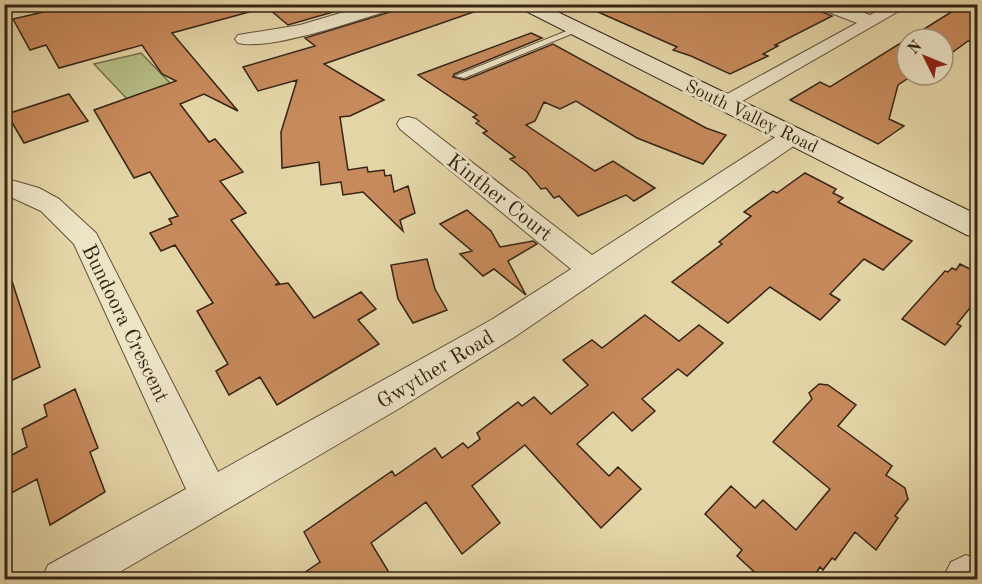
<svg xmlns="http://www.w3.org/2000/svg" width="982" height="584" viewBox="0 0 982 584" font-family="'Old Standard TT',serif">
<rect width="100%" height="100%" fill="#e4d5a7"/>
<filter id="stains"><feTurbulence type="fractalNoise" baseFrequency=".00333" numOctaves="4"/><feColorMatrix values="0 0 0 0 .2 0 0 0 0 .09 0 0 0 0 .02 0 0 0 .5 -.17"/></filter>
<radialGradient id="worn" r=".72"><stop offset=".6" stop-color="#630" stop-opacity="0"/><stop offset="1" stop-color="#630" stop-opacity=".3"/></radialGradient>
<!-- green -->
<path fill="#b6bd85" stroke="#76704e" stroke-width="1.5" d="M 141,53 L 171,84 L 127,99 L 94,64 Z"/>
<!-- building -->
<path fill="#c78a5c" stroke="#352416" stroke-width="1.5" d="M 47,4 L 252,4 L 253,11 L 172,33 L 238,111 L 204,94 L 180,104 L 209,142 L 215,139 L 243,172 L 220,181 L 246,213 L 231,220 L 279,283 L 275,285 L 288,283 L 314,318 L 361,292 L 376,309 L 358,320 L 379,344 L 277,405 L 260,377 L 229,395 L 216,371 L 228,364 L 197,311 L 213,303 L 175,245 L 161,251 L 150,233 L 172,224 L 169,219 L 178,216 L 150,172 L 134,178 L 94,110 L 176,81 L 162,74 L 142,45 L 59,68 L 46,45 L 30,50 L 13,19 L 52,10 Z
M 263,4 L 361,4 L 288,25 Z
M 400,4 L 484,4 L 485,8 L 324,64 L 384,100 L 350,116 L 340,117 L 348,170 L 367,167 L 368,172 L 384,170 L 385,176 L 391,175 L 394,192 L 408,186 L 415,213 L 400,220 L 403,231 L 363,192 L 343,195 L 341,182 L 321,185 L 319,162 L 282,168 L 281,132 L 297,80 L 258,91 L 243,67 L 315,46 L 305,38 L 397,10 Z
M 580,4 L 814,4 L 817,10 L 832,16 L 775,45 L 778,46 L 763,54 L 768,56 L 730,74 L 691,56 L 673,50 L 677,47 Z
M 964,4 L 978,4 L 978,44 L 968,41 L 950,54 L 943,55 L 943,39 L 908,39 Z
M 531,33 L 542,38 L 454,74 L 453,77 L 465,80 L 553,44 L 706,128 L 726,135 L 703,164 L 637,138 L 576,101 L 560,109 L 544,102 L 535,121 L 526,125 L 595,171 L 613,161 L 655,188 L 634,201 L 626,195 L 578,216 L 559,196 L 554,198 L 546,188 L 541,189 L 527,172 L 510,159 L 515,157 L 483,133 L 487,131 L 476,123 L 479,121 L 473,117 L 477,115 L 418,75 Z
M 907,39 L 907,75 L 913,75 L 898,85 L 889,119 L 904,126 L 878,144 L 790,100 L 820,82 L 830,87 Z
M 69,94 L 88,121 L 24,143 L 7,114 Z
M 805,173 L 836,189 L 833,193 L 843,198 L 838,202 L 912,241 L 883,270 L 864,259 L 830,294 L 840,300 L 820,320 L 770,287 L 728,323 L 672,282 L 722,244 L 719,242 L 751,216 L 744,212 L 773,191 L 777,193 Z
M 467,210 L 491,231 L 500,247 L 533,241 L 537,244 L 508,261 L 526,295 L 494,269 L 483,276 L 460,254 L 472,251 L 440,224 Z
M 427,259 L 435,289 L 447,310 L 413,323 L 398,299 L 391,265 Z
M 960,264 L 978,273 L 978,298 L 957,324 L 961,326 L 945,345 L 902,319 L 945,271 L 948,272 L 952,268 L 956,270 Z
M 9,272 L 40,367 L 4,384 L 4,273 Z
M 645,315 L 679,341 L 699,325 L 723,343 L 687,376 L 678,369 L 642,399 L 655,411 L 632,431 L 613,412 L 577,444 L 609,476 L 618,467 L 641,489 L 601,528 L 525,445 L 472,486 L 500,523 L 462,554 L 426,502 L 371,543 L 393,579 L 295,579 L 320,562 L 304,532 L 392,471 L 395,476 L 435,448 L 442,458 L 463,443 L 468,448 L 480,439 L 477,433 L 518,402 L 522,406 L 534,397 L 551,414 L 588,385 L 563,360 L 592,340 L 602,348 Z
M 819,384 L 828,385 L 856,405 L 838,426 L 892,466 L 886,475 L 905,488 L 908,499 L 895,516 L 898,518 L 876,550 L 855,532 L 835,560 L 832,558 L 823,570 L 820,567 L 812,579 L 762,579 L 737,556 L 742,550 L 705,514 L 731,486 L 755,508 L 763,500 L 796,530 L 830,489 L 773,442 L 812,399 L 809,393 Z
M 75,389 L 98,448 L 90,452 L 105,492 L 50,525 L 37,479 L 4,497 L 4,459 L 27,447 L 22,429 L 47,416 L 44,405 Z"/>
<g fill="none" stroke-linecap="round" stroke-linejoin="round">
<defs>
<path id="lane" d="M 574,28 L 581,30 L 464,78 L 455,76 Z"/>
<path id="street" d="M 371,4 L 398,4 L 396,8 C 361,19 271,51 238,43 L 235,39 L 238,35 L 300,25 Z
M 816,4 L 840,4 L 870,15 L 890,4 L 911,4 L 732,107 L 725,109 L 718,107 L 714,103 L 718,99 L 857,23 L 818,8 Z
M 408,117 L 416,119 L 592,255 L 785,131 L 793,129 L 801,131 L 804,136 L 801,141 L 513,338 L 400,408 L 106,580 L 41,580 L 48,565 L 186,489 L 74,244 L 41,211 L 4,194 L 4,178 L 39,188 L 59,199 L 96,233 L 218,472 L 491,320 L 571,269 L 400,129 L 397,124 L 400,119 Z
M 966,555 L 978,560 L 978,580 L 942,580 L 951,562 Z"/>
<path id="secondary" d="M 517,4 L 541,4 L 978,215 L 978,238 L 967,235 L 520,8 Z"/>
</defs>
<!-- lane casing -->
<use href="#lane" stroke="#61503a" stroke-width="2"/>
<!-- street casing -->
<use href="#street" stroke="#61503a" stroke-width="2"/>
<!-- secondary casing -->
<use href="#secondary" stroke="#352416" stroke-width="2"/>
<!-- lane -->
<use href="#lane" fill="#ede4c6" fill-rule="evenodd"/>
<!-- street -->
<use href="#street" fill="#ede4c6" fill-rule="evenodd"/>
<!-- secondary -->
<use href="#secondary" fill="#ede4c6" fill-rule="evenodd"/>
</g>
<g text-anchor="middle" stroke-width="6" stroke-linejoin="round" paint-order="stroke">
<!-- far-street labels -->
<g font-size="18" fill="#352416" stroke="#ede4c6">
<text transform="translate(752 116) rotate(26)" y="6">South Valley Road</text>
</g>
<!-- street labels -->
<g font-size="21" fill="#352416" stroke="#ede4c6">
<text transform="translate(500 197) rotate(38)" y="7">Kinther Court</text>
<text transform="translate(126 323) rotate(64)" y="7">Bundoora Crescent</text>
<text transform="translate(435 369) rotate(-31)" y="7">Gwyther Road</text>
</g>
</g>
<!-- margin -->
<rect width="982" height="584" fill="none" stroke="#e4d5a7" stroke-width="24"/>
<rect x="6" y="6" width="970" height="572" fill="none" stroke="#352416" stroke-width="3"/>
<rect x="12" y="12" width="958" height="560" fill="none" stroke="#352416" stroke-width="1.5"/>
<!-- north arrow -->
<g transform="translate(925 57) rotate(313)"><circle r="28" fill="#ede4c6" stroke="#a39780" stroke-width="1.5"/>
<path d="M0-4.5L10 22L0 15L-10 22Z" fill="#8f2418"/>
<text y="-9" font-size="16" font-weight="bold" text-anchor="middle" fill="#352416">N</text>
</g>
<rect width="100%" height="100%" filter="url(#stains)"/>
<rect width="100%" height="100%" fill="url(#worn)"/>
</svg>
